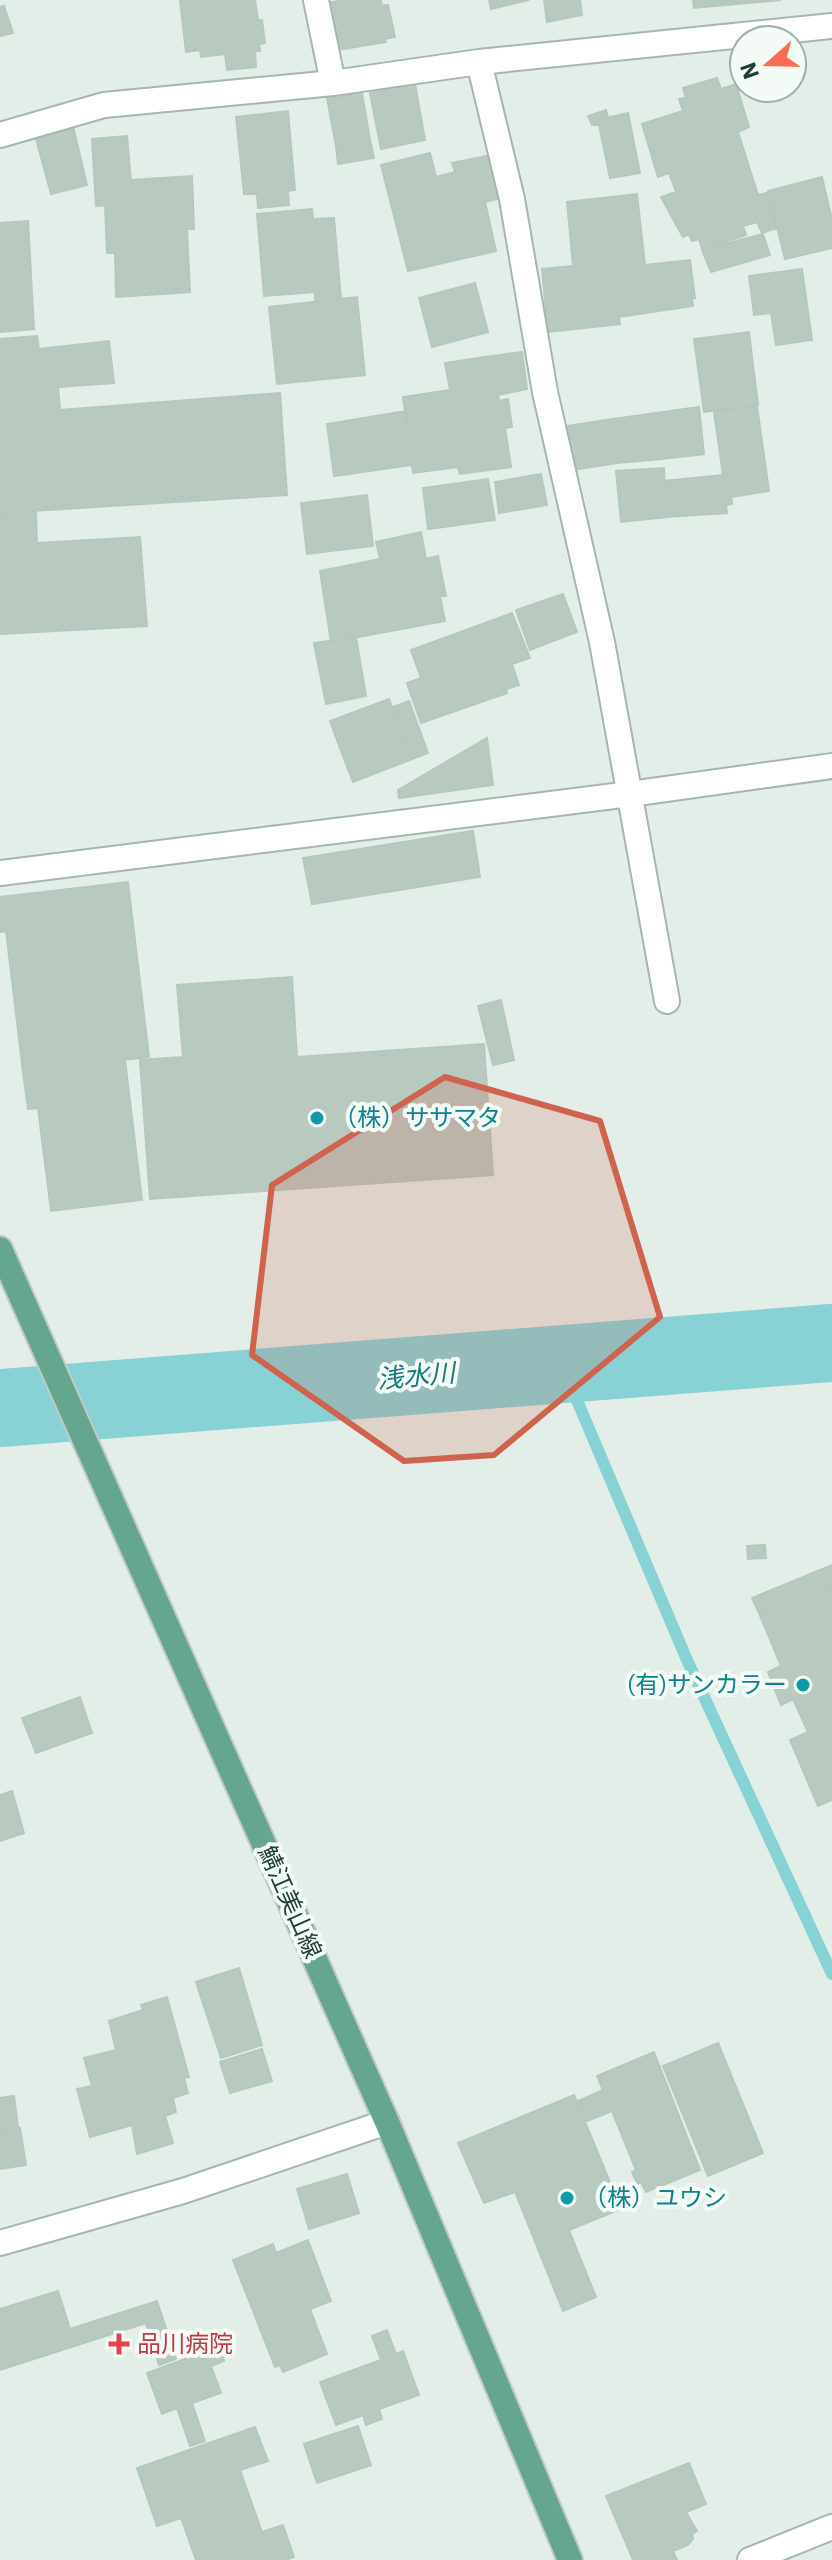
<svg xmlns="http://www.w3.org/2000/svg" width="832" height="2560" viewBox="0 0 832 2560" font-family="'IBM Plex Sans','Noto Sans JP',sans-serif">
<rect width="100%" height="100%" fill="#e3eee8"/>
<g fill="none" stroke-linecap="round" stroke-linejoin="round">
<!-- stream -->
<path stroke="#88d2d6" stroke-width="12" d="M 562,1365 L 687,1660 L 832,1974"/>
<!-- river -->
<path stroke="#88d2d6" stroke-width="78" d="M 0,1408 L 832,1343"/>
</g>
<!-- building -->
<path fill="#b8c9c0" stroke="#b5c8be" stroke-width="2" d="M 180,0 L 255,0 L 258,20 L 262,20 L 265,43 L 259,44 L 260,51 L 255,51 L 256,67 L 227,70 L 225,54 L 201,57 L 200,50 L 186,52 Z
M 343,0 L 381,0 L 382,6 L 388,5 L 395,37 L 385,39 L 386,42 L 337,50 L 328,3 Z
M 489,0 L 529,0 L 491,9 Z
M 544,0 L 580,0 L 582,15 L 547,22 Z
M 693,0 L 781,0 L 694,8 Z
M 4,6 L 13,33 L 0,36 L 0,7 Z
M 717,78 L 721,89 L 736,84 L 749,127 L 738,132 L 758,195 L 767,193 L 776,228 L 762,233 L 757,222 L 743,226 L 746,235 L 702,249 L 699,239 L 692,241 L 689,234 L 683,237 L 661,197 L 676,192 L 669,173 L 658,177 L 642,124 L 683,111 L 679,99 L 686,98 L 683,88 Z
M 415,84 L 425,140 L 381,149 L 370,93 Z
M 362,93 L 370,140 L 336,146 L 327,98 Z
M 606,110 L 608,117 L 598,120 L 599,124 L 592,125 L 588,116 Z
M 288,111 L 295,190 L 288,191 L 289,205 L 258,208 L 257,194 L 244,194 L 236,117 Z
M 628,113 L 640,173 L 610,178 L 598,120 Z
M 73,126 L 87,185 L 51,194 L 35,135 Z
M 127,136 L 133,204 L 96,206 L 92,139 Z
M 370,140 L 374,158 L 338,164 L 336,146 Z
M 430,153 L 436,177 L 455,172 L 452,163 L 492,155 L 501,198 L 485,202 L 496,251 L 408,271 L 381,165 Z
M 192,176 L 194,229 L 187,229 L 190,292 L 116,297 L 115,253 L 107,253 L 105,205 L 133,204 L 130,180 Z
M 822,177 L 832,220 L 832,248 L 785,259 L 768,191 Z
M 637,194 L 645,265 L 690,260 L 695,298 L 692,298 L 693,306 L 619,317 L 620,324 L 548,332 L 542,269 L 573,266 L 567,202 Z
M 312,209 L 313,219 L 334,218 L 341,299 L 315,302 L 315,292 L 264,296 L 257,214 Z
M 28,221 L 34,329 L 0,332 L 0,223 Z
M 763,234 L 770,255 L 711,272 L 702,250 Z
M 802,269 L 812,340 L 776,345 L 771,313 L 754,315 L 749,276 Z
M 475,283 L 488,332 L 432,347 L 419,298 Z
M 357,297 L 365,375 L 277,384 L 269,307 Z
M 749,332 L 758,405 L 704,412 L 694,339 Z
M 37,336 L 39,349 L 109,341 L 114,383 L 58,387 L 60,410 L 280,393 L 287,495 L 0,513 L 0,339 Z
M 522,352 L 527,389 L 498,395 L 492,356 Z
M 492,356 L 499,401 L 508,399 L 512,427 L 505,428 L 511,467 L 460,474 L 458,467 L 413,473 L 403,397 L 450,390 L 445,363 Z
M 757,406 L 769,491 L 731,497 L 730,475 L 723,475 L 714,412 Z
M 699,407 L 704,454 L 662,459 L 656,413 Z
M 406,411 L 412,465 L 334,476 L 327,424 Z
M 656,413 L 662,459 L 618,463 L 613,419 Z
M 613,419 L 618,463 L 572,470 L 567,426 Z
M 664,468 L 666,517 L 621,522 L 616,471 Z
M 541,474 L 547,505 L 499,513 L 495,482 Z
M 723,475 L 730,475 L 731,497 L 726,497 Z
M 723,475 L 726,497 L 731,497 L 732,504 L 726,505 L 727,513 L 666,517 L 664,481 Z
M 488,479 L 495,520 L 428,529 L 423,488 Z
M 367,495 L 373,546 L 307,554 L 301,503 Z
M 36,511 L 37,543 L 140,537 L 147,626 L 0,634 L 0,513 Z
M 421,532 L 426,559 L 438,556 L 446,596 L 440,596 L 445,621 L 331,642 L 320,571 L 380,559 L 376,542 Z
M 563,594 L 577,632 L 530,650 L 516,610 Z
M 512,613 L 530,658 L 512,664 L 519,685 L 506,689 L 507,693 L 421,723 L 407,683 L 421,678 L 411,650 Z
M 356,637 L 366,696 L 326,704 L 314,643 Z
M 389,699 L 406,742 L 346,764 L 330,721 Z
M 409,701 L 428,753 L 353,782 L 346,764 L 406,742 L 393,707 Z
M 487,738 L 493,785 L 399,798 L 398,790 Z
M 473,831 L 480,877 L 312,904 L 303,858 Z
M 128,882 L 149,1057 L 23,1072 L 6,931 L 0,932 L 0,897 Z
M 292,977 L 297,1057 L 484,1044 L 493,1175 L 150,1199 L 140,1060 L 183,1057 L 177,985 Z
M 501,1000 L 514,1060 L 493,1065 L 478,1006 Z
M 125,1060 L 142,1200 L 51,1211 L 38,1108 L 28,1109 L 23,1072 Z
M 765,1545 L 766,1558 L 748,1559 L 747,1546 Z
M 832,1565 L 832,1584 L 759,1613 L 752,1598 Z
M 832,1584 L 832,1800 L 818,1806 L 790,1740 L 808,1732 L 793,1699 L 781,1705 L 768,1672 L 781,1666 L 759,1613 Z
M 80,1697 L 92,1733 L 36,1753 L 22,1718 Z
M 12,1791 L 24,1833 L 0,1841 L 0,1795 Z
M 239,1968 L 262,2045 L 221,2058 L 196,1982 Z
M 167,1997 L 189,2077 L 184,2078 L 188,2093 L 173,2098 L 176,2112 L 165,2116 L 173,2143 L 137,2154 L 132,2125 L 90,2137 L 77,2089 L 92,2086 L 84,2058 L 116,2050 L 109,2021 L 143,2010 L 141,2005 Z
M 718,2043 L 763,2153 L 708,2176 L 663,2066 Z
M 262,2049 L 272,2081 L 230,2093 L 220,2062 Z
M 654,2052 L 700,2170 L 646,2192 L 641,2182 L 637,2184 L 632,2172 L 636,2170 L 612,2111 L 585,2122 L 576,2102 L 603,2090 L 597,2076 Z
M 574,2095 L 621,2209 L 569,2230 L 596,2297 L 563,2311 L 515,2192 L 484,2203 L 458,2143 Z
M 14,2096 L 18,2127 L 0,2130 L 0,2098 Z
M 20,2128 L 26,2165 L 0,2169 L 0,2131 Z
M 347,2174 L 359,2213 L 309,2229 L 297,2189 Z
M 308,2240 L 331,2301 L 310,2309 L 327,2354 L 283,2372 L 280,2365 L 275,2367 L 233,2260 L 273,2244 L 276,2253 Z
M 58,2291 L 70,2329 L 157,2301 L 176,2359 L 159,2365 L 146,2323 L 0,2370 L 0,2309 Z
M 387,2330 L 396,2354 L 403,2351 L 419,2395 L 379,2409 L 382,2419 L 366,2425 L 363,2415 L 336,2425 L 320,2382 L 381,2360 L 372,2336 Z
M 219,2346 L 224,2361 L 211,2366 L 221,2393 L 192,2403 L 205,2441 L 190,2446 L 177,2408 L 162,2414 L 147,2373 Z
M 358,2426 L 371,2465 L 317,2483 L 304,2444 Z
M 255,2427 L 268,2461 L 240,2470 L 262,2532 L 283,2525 L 294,2557 L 286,2560 L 196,2560 L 181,2518 L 157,2526 L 137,2468 Z
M 689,2463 L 706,2504 L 686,2512 L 697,2531 L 692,2534 L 693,2539 L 688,2545 L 673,2551 L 677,2560 L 633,2560 L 606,2496 Z"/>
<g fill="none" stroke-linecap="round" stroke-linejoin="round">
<defs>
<path id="street" d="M 316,0 L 333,83
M 479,62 L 512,199 L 545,392 L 602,642 L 667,1001
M 0,135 L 104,105 L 333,83 L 479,62 L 832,26
M 0,873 L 630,794 L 832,766
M 0,2243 L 183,2191 L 387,2122
M 750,2560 L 832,2527"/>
<path id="primary" d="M 0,1249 L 387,2122 L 570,2560"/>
</defs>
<!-- street casing -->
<use href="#street" stroke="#a5b6af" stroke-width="28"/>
<!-- primary casing -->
<use href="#primary" stroke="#c1cac6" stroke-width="28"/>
<!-- street -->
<use href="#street" stroke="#fff" stroke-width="24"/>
<!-- primary -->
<use href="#primary" stroke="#64a68e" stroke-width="24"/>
</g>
<!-- marked area -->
<path fill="#cf634e" fill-opacity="0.2" stroke="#cf634e" stroke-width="6" stroke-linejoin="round" d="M 445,1077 L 600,1121 L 660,1317 L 494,1455 L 404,1461 L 252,1355 L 272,1185 Z"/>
<!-- markers -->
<g fill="#0f9aa8" stroke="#f4faf6" stroke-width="3">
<circle cx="317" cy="1118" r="8"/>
<circle cx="803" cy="1685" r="8"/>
<circle cx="567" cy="2198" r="8"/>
</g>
<path fill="#e0444e" stroke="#f4faf6" stroke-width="3" d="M115 2332h8v8h8v8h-8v8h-8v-8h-8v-8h8z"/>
<g text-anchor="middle" stroke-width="8" stroke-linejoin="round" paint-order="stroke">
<!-- culture labels -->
<g font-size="24" fill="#0d838f" stroke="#f4faf6" text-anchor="start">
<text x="333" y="1126">（株）ササマタ</text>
<text x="787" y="1693" text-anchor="end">(有)サンカラー</text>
<text x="583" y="2206">（株）ユウシ</text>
</g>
<!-- street labels -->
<g font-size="24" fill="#214035" stroke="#f4faf6">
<text transform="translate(290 1902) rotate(66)" y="8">鯖江美山線</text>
</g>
<!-- health labels -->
<g font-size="24" fill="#be3a42" stroke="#f4faf6" text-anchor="start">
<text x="137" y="2352">品川病院</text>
</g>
<!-- water labels -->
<g font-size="26" font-style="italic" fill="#177980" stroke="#f4faf6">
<text transform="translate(416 1376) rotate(-5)" y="9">浅水川</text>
</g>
</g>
<!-- north arrow -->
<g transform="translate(768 64) rotate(250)"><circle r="38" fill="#f4faf6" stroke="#a0b0a9" stroke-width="2"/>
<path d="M0-6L14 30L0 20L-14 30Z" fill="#fa6c54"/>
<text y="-12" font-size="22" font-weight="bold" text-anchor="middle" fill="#214035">N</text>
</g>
</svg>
